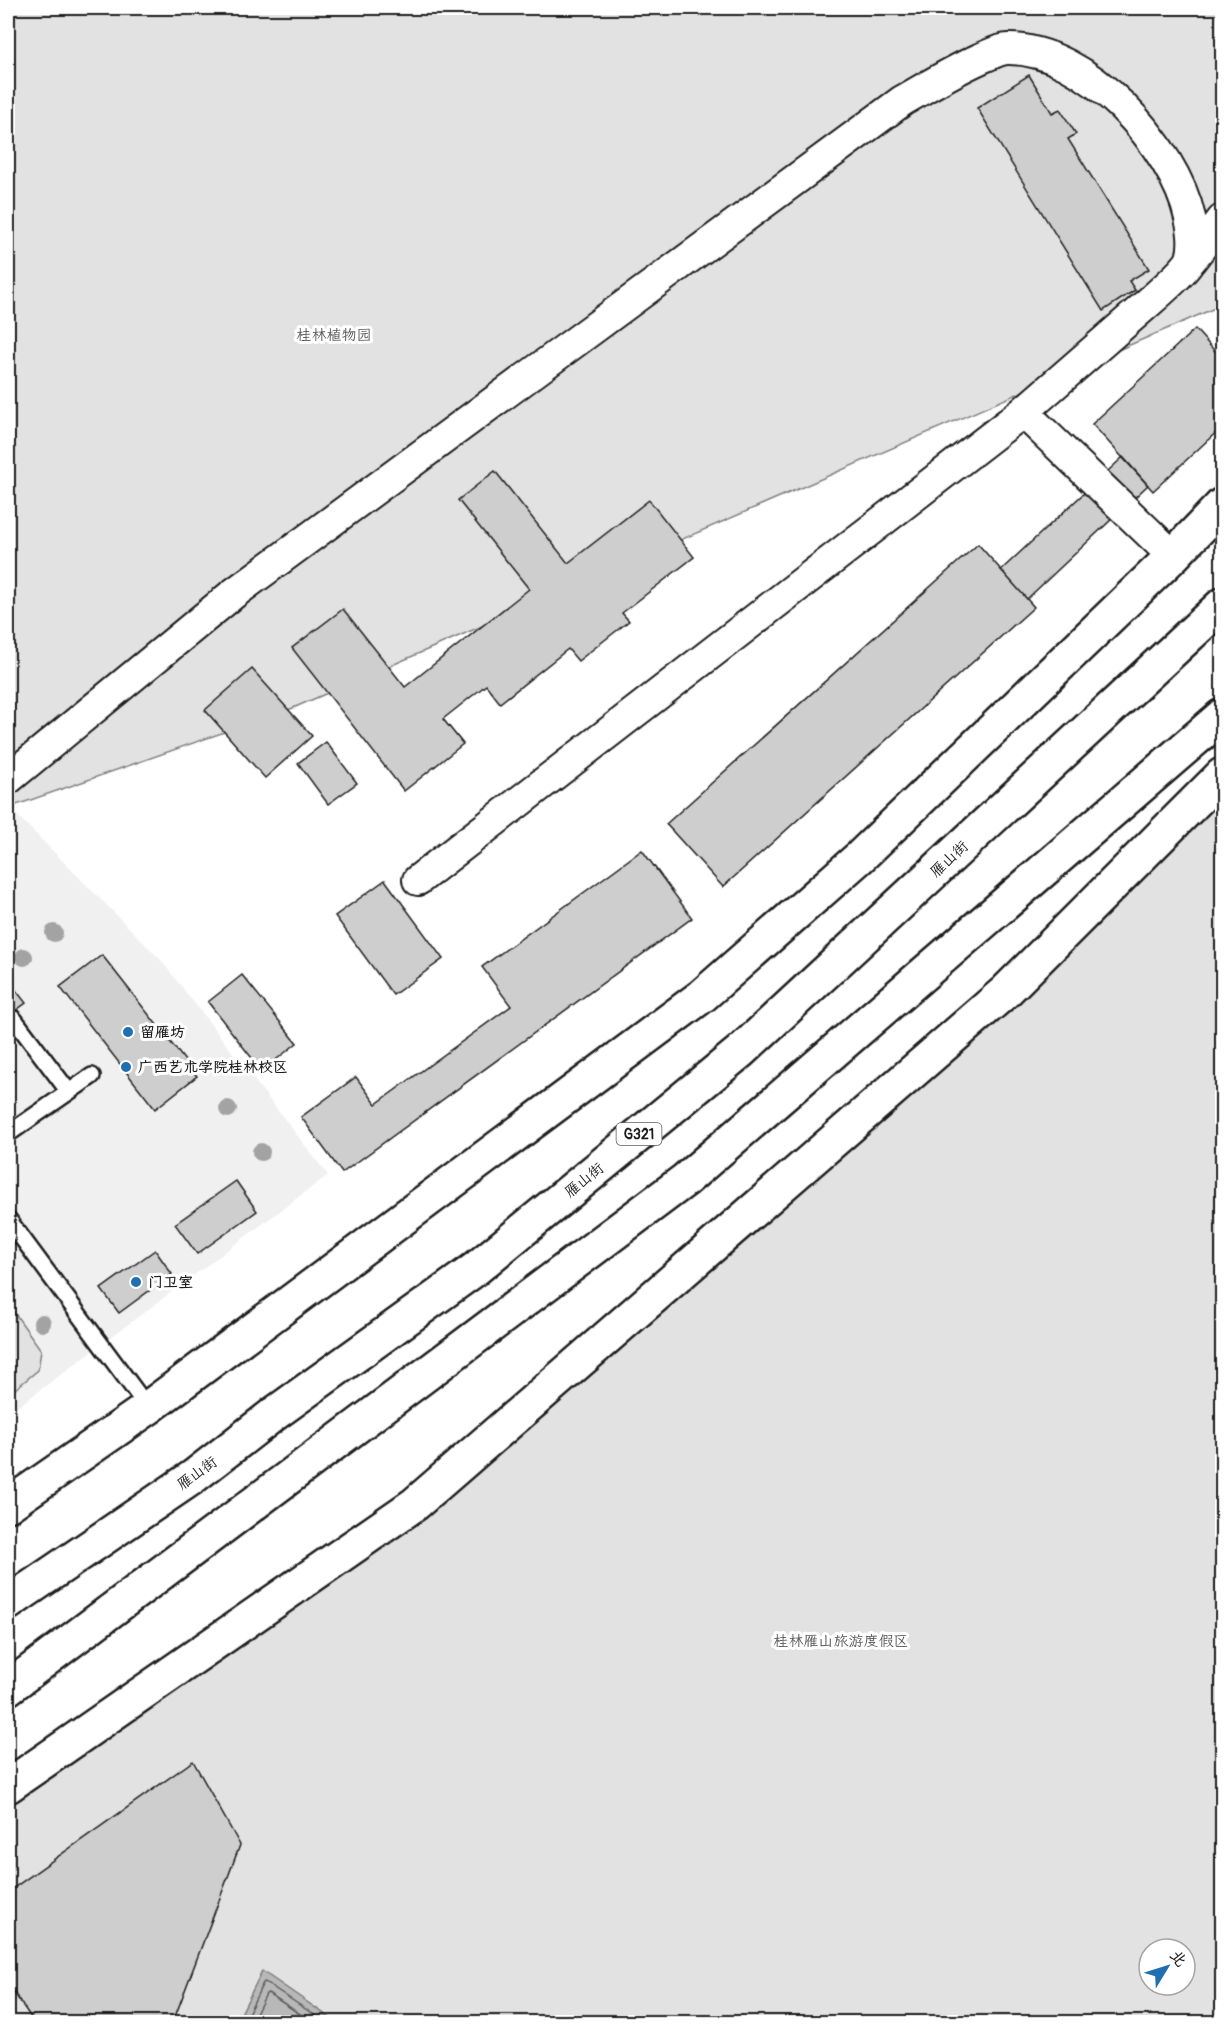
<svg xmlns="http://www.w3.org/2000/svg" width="1230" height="2030" viewBox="0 0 1230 2030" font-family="Pangolin,'LXGW WenKai TC',sans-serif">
<rect width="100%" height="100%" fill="#fff"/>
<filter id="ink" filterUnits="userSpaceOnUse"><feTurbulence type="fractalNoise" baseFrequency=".0167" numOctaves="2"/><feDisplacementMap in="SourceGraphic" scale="12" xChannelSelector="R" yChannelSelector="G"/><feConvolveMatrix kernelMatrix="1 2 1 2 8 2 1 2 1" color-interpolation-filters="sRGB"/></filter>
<g filter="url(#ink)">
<!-- built -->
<path fill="#f0f0f0" d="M 9,807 L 160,959 L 328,1175 L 8,1414 Z"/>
<!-- green -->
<path fill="#e2e2e2" stroke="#7f7f7f" stroke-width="1.5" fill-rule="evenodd" d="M 8,8 L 1222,8 L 1222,305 L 293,708 L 8,808 Z
M 1222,775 L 1222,2022 L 8,2022 L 8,1786 L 415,1504 ZM 1149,1949 L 1185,1949 L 1185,1985 L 1149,1985 Z
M 8,1304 L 41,1350 L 38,1370 L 8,1395 Z"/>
<!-- water -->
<path fill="#b8b8b8" stroke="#7a7a7a" stroke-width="1.5" d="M 262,1971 L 336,2022 L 237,2022 Z"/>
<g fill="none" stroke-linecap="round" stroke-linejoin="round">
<!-- shore -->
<path stroke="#5a5a5a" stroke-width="1.5" d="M 244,2022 L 263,1983 L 265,1982 L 325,2022
M 252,2022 L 266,1994 L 268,1993 L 312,2022"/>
</g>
<!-- building -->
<path fill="#cecece" stroke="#1c1c1c" stroke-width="1.5" d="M 1029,75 L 1052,113 L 1060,109 L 1076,134 L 1068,139 L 1149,269 L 1129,281 L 1135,290 L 1103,311 L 977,108 Z
M 1195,329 L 1222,359 L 1222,427 L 1153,491 L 1092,424 Z
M 1123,457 L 1148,485 L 1027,599 L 1001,570 Z
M 495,471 L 568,563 L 649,500 L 694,557 L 622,613 L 629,621 L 578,661 L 568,649 L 500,703 L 486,685 L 443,719 L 463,744 L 404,791 L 292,648 L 343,609 L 405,687 L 529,589 L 458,500 Z
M 978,544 L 1034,607 L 723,887 L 666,824 Z
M 252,669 L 312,736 L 265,778 L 205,710 Z
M 326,742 L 357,783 L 328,804 L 298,763 Z
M 642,850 L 692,918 L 342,1173 L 301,1117 L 356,1077 L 376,1104 L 511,1006 L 482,967 Z
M 385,880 L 443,959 L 393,995 L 335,916 Z
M 102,955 L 197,1076 L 155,1109 L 60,987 Z
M 242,975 L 297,1043 L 262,1071 L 208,1002 Z
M 8,980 L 26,1003 L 8,1016 Z
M 236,1181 L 257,1211 L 197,1254 L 175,1224 Z
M 155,1250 L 172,1274 L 119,1313 L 101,1289 Z
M 193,1761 L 240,1845 L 173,2022 L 34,2022 L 8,1984 L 8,1892 Z"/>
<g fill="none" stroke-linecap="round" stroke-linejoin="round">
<defs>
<path id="service" d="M 14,1019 L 69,1092
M 8,1134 L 92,1076
M 8,1219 L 148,1408"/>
<path id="minor" d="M 1191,260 L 1222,220
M 8,779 L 233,594 L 902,101 C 930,85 957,68 986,56 C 993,53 1001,49 1008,49 C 1086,48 1174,146 1190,218 C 1193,230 1195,246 1191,259 C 1186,271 1151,300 1140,310 C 1101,344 1062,378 1023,412 L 1173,556
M 418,880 L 1023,412"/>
<path id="tertiary" d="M 8,1505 L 148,1408 L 702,996 L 860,857 L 1173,556 L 1222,505
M 8,1786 L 415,1504 L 1006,991 L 1222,775"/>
<path id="trunk" d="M 8,1603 L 193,1477 L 274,1414 L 474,1270 L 741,1051 L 1222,605
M 8,1688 L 685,1180 L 1222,716"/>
</defs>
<!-- service casing -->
<use href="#service" stroke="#1c1c1c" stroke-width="20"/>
<!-- minor casing -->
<use href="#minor" stroke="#1c1c1c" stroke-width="34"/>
<!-- tertiary casing -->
<use href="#tertiary" stroke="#1c1c1c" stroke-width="38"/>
<!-- trunk casing -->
<use href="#trunk" stroke="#1c1c1c" stroke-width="38"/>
<!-- service -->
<use href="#service" stroke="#fff" stroke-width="15"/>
<!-- minor -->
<use href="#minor" stroke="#fff" stroke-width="30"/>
<!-- tertiary -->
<use href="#tertiary" stroke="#fff" stroke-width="33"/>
<!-- trunk -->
<use href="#trunk" stroke="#fff" stroke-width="33"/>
</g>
<!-- trees -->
<g fill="#a3a3a3">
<circle cx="54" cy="933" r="9"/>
<circle cx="24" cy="957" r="9"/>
<circle cx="228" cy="1109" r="9"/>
<circle cx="261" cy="1152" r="9"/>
<circle cx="42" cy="1323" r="9"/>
</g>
</g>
<!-- markers -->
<g fill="#1f6fb2" stroke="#fff" stroke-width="2">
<circle cx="128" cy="1032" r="6"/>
<circle cx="126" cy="1067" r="6"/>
<circle cx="136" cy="1282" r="6"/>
</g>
<g text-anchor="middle" stroke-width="6" stroke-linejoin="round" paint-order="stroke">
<!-- shield labels -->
<rect fill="#fff" stroke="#606060" stroke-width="1.5" x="616.5" y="1123" width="45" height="22" rx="4.5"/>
<g font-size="14" font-weight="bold" fill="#1c1c1c">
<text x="639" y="1139">G321</text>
</g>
<!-- park labels -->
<g font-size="15" fill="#575757" stroke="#fff">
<text x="334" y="340">桂林植物园</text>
<text x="841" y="1646">桂林雁山旅游度假区</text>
</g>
<!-- street labels -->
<g font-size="15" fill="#1c1c1c" stroke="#fff">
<text transform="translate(949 859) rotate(-43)" y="5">雁山街</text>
<text transform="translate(584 1180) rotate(-39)" y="5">雁山街</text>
<text transform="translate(197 1473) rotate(-36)" y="5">雁山街</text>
</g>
<!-- poi labels -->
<g font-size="15" font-weight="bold" fill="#1c1c1c" stroke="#fff" text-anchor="start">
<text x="140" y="1037">留雁坊</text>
<text x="138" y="1072">广西艺术学院桂林校区</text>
<text x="148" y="1287">门卫室</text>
</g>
</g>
<!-- margin -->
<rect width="1230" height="2030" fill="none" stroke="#fff" stroke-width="30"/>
<rect x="15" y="15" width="1200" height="2000" fill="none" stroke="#1c1c1c" stroke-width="2" filter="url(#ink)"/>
<!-- north arrow -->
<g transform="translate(1167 1967) rotate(52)"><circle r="28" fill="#ffffff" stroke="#a4a4a4" stroke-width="1.5"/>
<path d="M0-4.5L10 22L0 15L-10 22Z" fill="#1f6fb2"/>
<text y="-9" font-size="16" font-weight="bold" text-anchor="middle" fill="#1c1c1c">北</text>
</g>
</svg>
